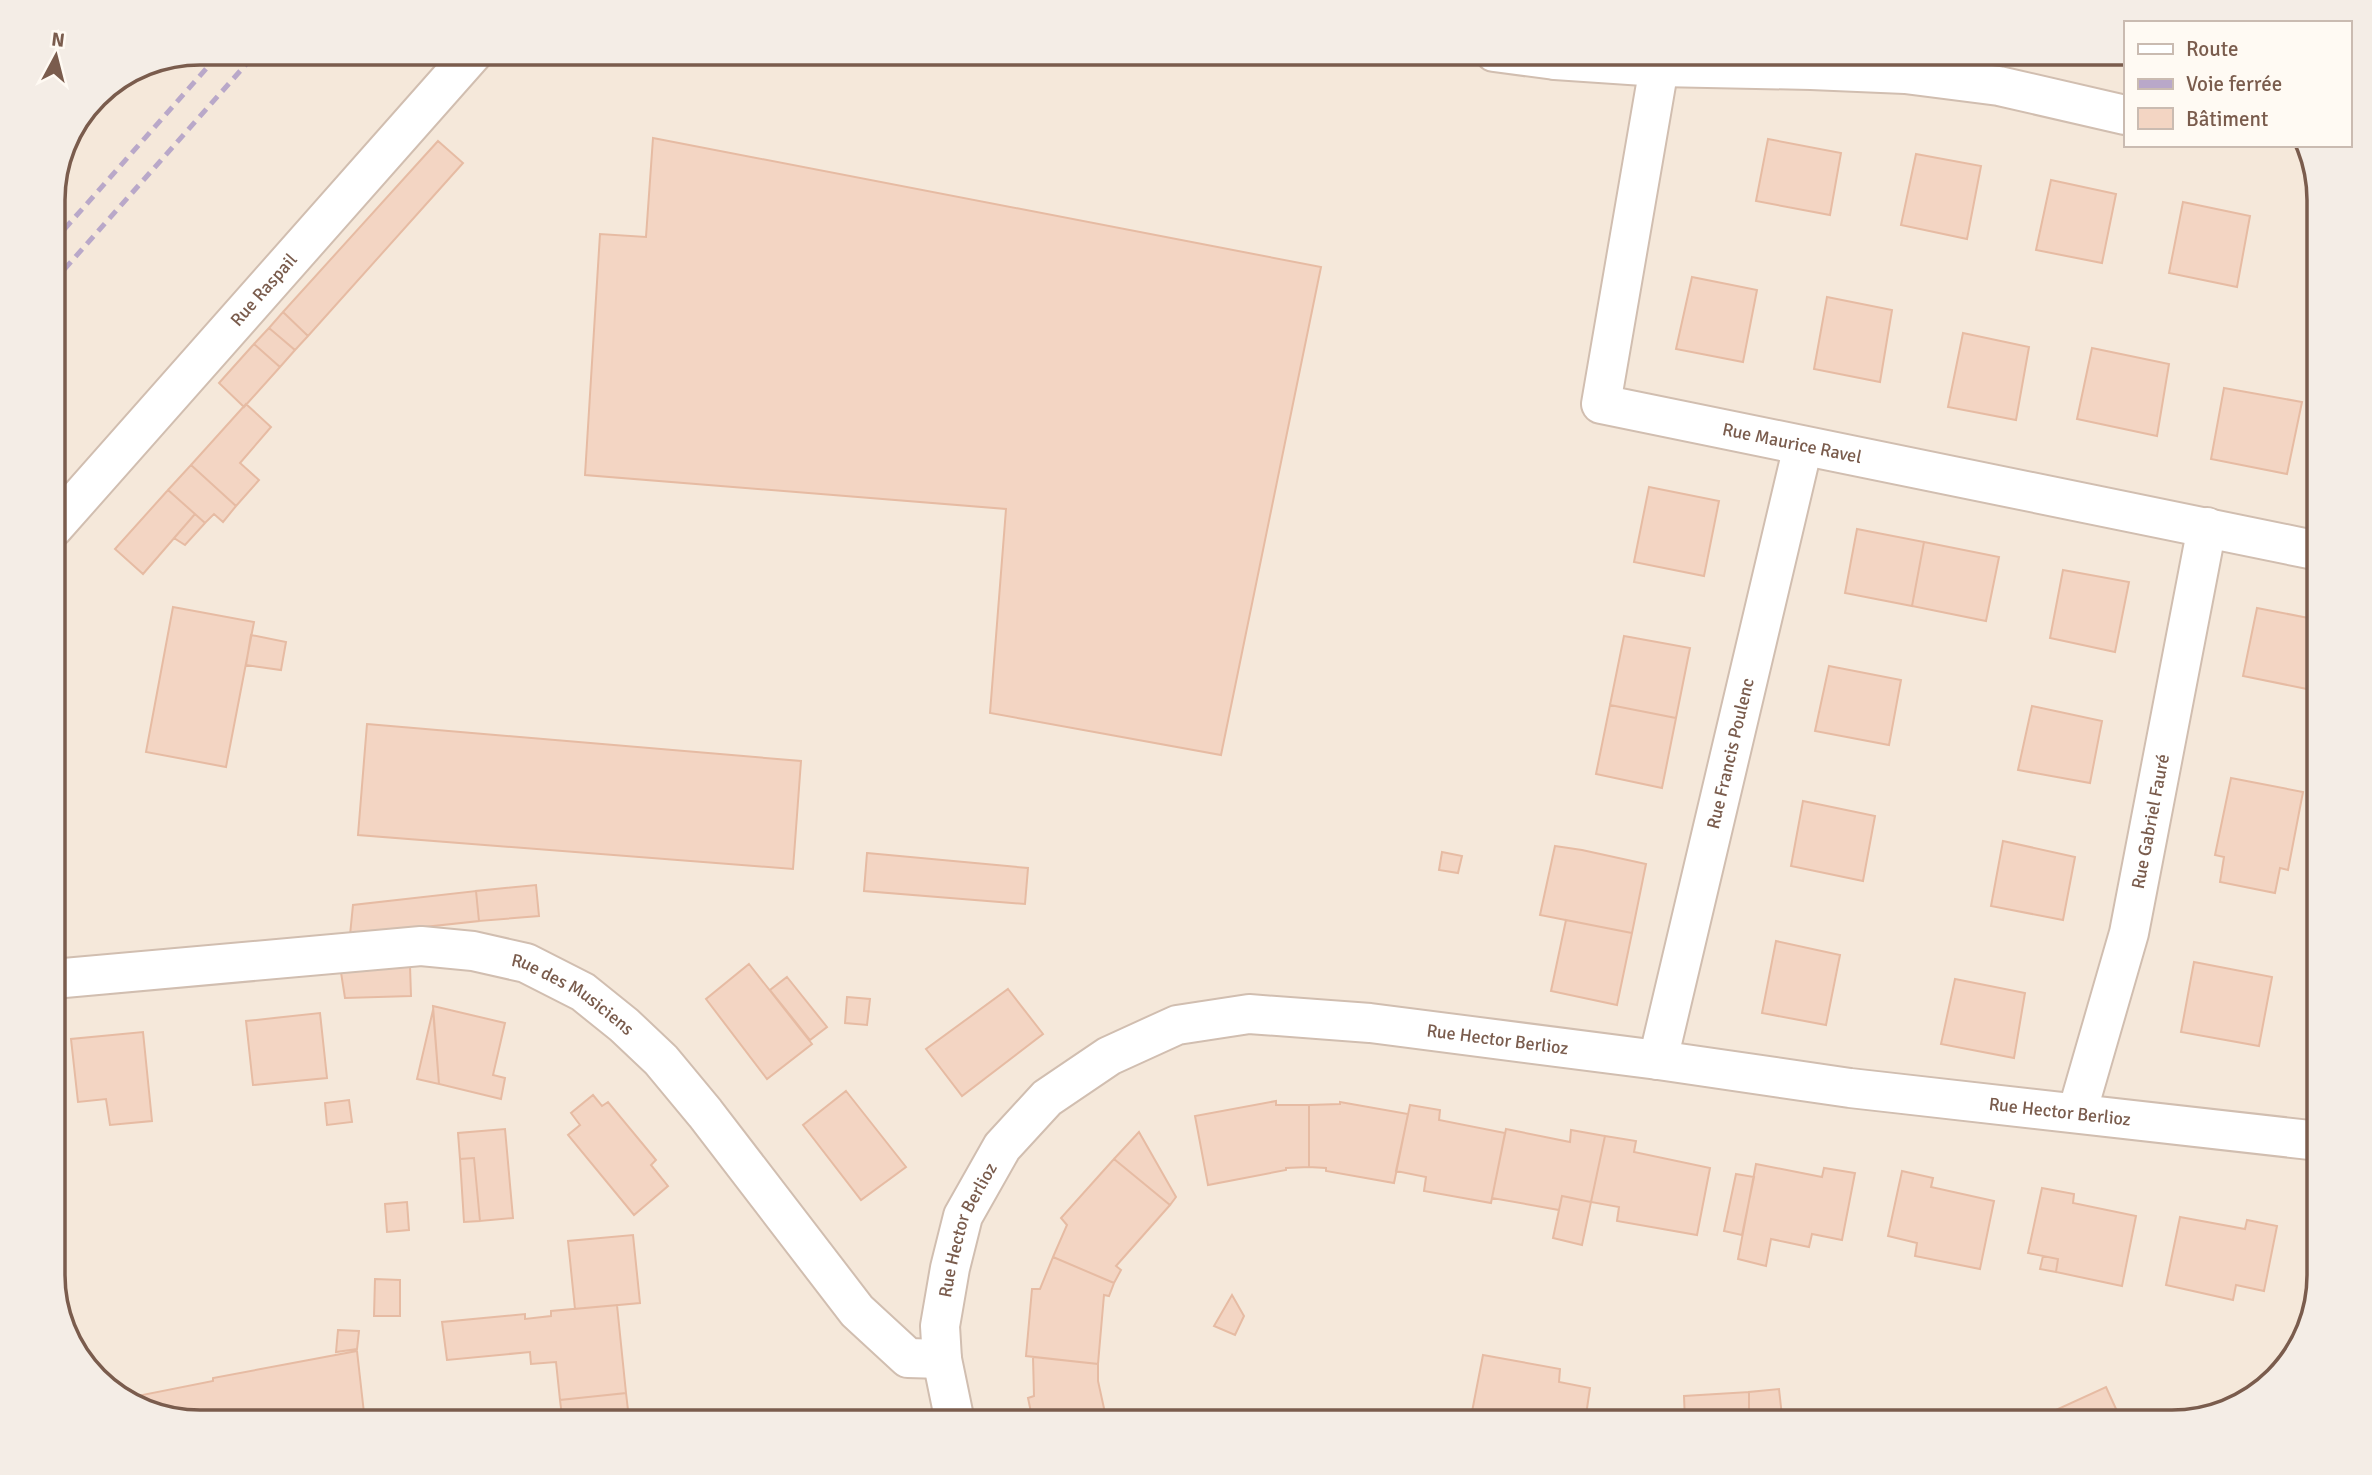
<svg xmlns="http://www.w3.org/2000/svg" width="2372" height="1475" viewBox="0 0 2372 1475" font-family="Signika,sans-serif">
<rect width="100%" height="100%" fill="#fdf6ec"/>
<!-- residential -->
<path fill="#f5e8da" d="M 199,52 L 2125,52 L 2125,145 L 2306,145 L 2319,190 L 2319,1276 L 2300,1349 L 2246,1403 L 2173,1422 L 199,1422 L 126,1403 L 72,1349 L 53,1285 L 53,190 L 64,143 L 96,95 L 143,64 Z"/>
<!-- building -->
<path fill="#f3d5c3" stroke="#e6bba3" stroke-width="2" d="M 653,138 L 1321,267 L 1221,755 L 990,713 L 1006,509 L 585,475 L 600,234 L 646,237 Z
M 1768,139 L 1841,153 L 1830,215 L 1756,201 Z
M 438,141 L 463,163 L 308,336 L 283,312 Z
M 1916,154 L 1981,166 L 1967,239 L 1901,225 Z
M 2051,180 L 2116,194 L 2102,263 L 2036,250 Z
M 2183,202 L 2250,216 L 2237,287 L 2169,273 Z
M 2319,252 L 2319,283 L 2313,282 Z
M 1692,277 L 1757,290 L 1743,362 L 1676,349 Z
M 1827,297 L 1892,310 L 1880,382 L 1814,369 Z
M 283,312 L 308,336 L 295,350 L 269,328 Z
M 269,328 L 295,350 L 280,367 L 254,344 Z
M 1963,333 L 2029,347 L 2016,420 L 1948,407 Z
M 254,344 L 280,367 L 244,407 L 219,383 Z
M 2092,348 L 2169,364 L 2157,436 L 2077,419 Z
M 2224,388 L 2302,402 L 2287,474 L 2211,459 Z
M 246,404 L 271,427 L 240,463 L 259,480 L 236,506 L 191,465 Z
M 191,465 L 236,506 L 223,522 L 214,514 L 205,523 L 168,490 Z
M 1649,487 L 1719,501 L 1704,576 L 1634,562 Z
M 168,490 L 195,514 L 143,574 L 115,549 Z
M 195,514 L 205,523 L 185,545 L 174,538 Z
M 1857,529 L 1924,542 L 1912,606 L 1845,593 Z
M 1924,542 L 1999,557 L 1986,621 L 1912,606 Z
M 2063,570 L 2129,582 L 2115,652 L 2050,638 Z
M 173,607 L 254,622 L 226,767 L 146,752 Z
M 2257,608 L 2319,620 L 2319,630 L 2307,689 L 2243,676 Z
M 251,635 L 286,642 L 281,670 L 246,665 Z
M 1624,636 L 1690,648 L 1676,718 L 1610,705 Z
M 1829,666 L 1901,680 L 1889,745 L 1815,731 Z
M 1610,705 L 1676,718 L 1662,788 L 1596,774 Z
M 2032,706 L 2102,721 L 2090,783 L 2018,770 Z
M 367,724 L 801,761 L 793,869 L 358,835 Z
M 2231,778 L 2303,792 L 2288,870 L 2280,868 L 2275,893 L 2220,882 L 2224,857 L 2215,855 Z
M 1803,801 L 1875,816 L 1863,881 L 1791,866 Z
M 2003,841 L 2075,857 L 2063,920 L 1991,906 Z
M 1555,846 L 1582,850 L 1646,864 L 1632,933 L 1540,915 Z
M 1442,852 L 1462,856 L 1458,873 L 1439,870 Z
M 867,853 L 1028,868 L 1025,904 L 864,891 Z
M 536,885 L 539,916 L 479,921 L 476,891 Z
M 476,891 L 479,921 L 350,935 L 353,905 Z
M 1566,920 L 1632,933 L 1617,1005 L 1551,991 Z
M 1776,941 L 1840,955 L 1826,1025 L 1762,1013 Z
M 2194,962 L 2272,977 L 2259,1046 L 2181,1032 Z
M 749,964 L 812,1044 L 767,1079 L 706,999 Z
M 340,966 L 410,966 L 411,996 L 345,998 Z
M 787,977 L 827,1027 L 810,1040 L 770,990 Z
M 1955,979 L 2025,993 L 2014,1058 L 1941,1044 Z
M 1008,989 L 1043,1034 L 962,1096 L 926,1049 Z
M 847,997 L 870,999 L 867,1025 L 845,1023 Z
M 433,1006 L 505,1023 L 493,1075 L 505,1078 L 501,1099 L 439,1084 Z
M 433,1010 L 439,1084 L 417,1079 Z
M 320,1013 L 327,1078 L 253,1085 L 246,1021 Z
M 143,1032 L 152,1121 L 110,1125 L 106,1099 L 78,1102 L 71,1039 Z
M 846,1091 L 906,1167 L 861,1200 L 803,1125 Z
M 593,1095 L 602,1106 L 608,1102 L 656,1160 L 651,1165 L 668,1186 L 634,1215 L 568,1135 L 580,1125 L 571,1113 Z
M 349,1100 L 352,1122 L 327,1125 L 325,1103 Z
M 1276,1101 L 1276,1105 L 1309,1105 L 1309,1167 L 1286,1168 L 1286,1170 L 1208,1185 L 1195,1116 Z
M 1340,1102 L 1408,1114 L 1394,1183 L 1326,1171 L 1326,1168 L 1309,1167 L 1309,1105 L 1340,1104 Z
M 1410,1105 L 1440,1110 L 1439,1120 L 1505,1133 L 1491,1203 L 1424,1191 L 1426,1177 L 1396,1171 Z
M 505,1129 L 513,1218 L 480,1221 L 474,1158 L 460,1159 L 458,1133 Z
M 1506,1129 L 1570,1142 L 1571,1130 L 1605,1136 L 1591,1202 L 1562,1196 L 1559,1210 L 1492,1198 Z
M 1139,1132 L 1176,1197 L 1170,1205 L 1114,1159 Z
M 1605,1136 L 1636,1141 L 1634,1152 L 1710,1168 L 1697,1235 L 1617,1221 L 1619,1207 L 1591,1202 Z
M 474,1158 L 480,1221 L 464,1222 L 460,1159 Z
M 1114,1159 L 1170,1205 L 1116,1266 L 1121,1270 L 1114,1283 L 1053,1257 L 1067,1225 L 1061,1218 Z
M 1756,1164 L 1822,1177 L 1824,1168 L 1855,1173 L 1842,1240 L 1812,1234 L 1809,1247 L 1771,1239 L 1766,1266 L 1738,1259 Z
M 1902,1171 L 1933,1178 L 1931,1187 L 1994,1201 L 1980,1269 L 1915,1256 L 1917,1243 L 1888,1236 Z
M 1736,1174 L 1754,1177 L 1742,1235 L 1724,1231 Z
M 2042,1188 L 2074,1194 L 2073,1203 L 2136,1216 L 2122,1286 L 2056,1272 L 2058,1259 L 2028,1253 Z
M 1562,1196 L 1591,1202 L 1582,1245 L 1553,1238 Z
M 407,1202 L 409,1230 L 387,1232 L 385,1204 Z
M 2180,1217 L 2245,1229 L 2247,1220 L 2277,1226 L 2264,1291 L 2236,1285 L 2233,1300 L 2166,1285 Z
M 633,1235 L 640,1303 L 575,1309 L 568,1241 Z
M 2319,1247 L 2319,1276 L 2317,1287 L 2312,1286 Z
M 2043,1256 L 2058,1259 L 2056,1272 L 2040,1269 Z
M 1053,1257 L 1114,1283 L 1109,1296 L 1104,1295 L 1098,1364 L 1026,1356 L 1032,1289 L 1040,1289 Z
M 375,1279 L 400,1280 L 400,1316 L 374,1316 Z
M 1232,1295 L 1244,1316 L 1235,1335 L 1214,1326 Z
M 617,1305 L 626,1393 L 560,1400 L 556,1362 L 531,1364 L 530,1352 L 447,1360 L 442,1322 L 525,1314 L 525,1319 L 551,1316 L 551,1311 Z
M 338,1330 L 359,1331 L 357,1349 L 336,1352 Z
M 357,1351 L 365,1422 L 317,1422 L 317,1420 L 304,1422 L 199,1422 L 126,1403 L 122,1399 L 213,1381 L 213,1378 Z
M 1483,1355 L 1560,1369 L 1559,1382 L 1590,1388 L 1585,1422 L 1470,1422 Z
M 1033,1357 L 1098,1364 L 1098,1381 L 1107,1422 L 1033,1422 L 1028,1398 L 1034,1396 Z
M 2106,1387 L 2122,1422 L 2035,1422 L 2034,1420 Z
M 1779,1389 L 1782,1416 L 1749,1418 L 1749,1392 Z
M 1749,1392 L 1749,1418 L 1685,1422 L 1684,1396 Z
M 626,1393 L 628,1410 L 562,1416 L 560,1400 Z
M 626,1410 L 628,1422 L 608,1422 L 606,1412 Z"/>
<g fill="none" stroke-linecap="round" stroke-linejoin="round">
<defs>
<g id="minor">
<path d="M 1494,52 L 1555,60 L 1558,52"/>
<path d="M 1555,60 L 1659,67 L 1811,70 L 1905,74 L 1999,86 L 2125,115"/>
<path id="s1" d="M 1659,67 L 1601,404 L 2319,551"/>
<path id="s2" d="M 53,528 L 474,52"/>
<path id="s3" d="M 53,979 L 421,946 L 473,951 L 526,963 L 583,992 L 624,1025 L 661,1060 L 705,1113 L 857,1311 L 908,1358 L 942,1359"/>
<path id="s4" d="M 1658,1060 L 1803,446"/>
<path id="s5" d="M 2077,1113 L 2129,933 L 2207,527"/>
<path id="s6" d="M 955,1422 L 942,1359 L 940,1326 L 950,1268 L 963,1216 L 1002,1147 L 1047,1098 L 1109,1056 L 1177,1025 L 1249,1014 L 1370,1023 L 1658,1060 L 1850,1088 L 2319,1141"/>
</g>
</defs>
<!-- minor casing -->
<use href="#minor" stroke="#d1beb0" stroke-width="42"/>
<!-- minor -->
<use href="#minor" stroke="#fff" stroke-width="38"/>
<!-- rail -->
<path stroke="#b9a8c9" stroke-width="5" stroke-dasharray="10 7" stroke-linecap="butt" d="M 53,242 L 221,52
M 53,282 L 257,52"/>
</g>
<g text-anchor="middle" stroke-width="6" stroke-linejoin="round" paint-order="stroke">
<!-- street labels -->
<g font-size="18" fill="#7a5c4d" stroke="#fffaf3">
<text dy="6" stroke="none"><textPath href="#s2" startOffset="318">Rue Raspail</textPath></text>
<text dy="6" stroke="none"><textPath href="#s1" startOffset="537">Rue Maurice Ravel</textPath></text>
<text dy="6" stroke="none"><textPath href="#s4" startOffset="315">Rue Francis Poulenc</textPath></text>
<text dy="6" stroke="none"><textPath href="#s5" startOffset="301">Rue Gabriel Fauré</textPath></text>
<text dy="6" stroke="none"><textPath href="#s3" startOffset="532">Rue des Musiciens</textPath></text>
<text dy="6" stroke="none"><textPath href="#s6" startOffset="828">Rue Hector Berlioz</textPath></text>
<text dy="6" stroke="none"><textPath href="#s6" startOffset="1395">Rue Hector Berlioz</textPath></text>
<text dy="6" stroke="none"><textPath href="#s6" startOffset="198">Rue Hector Berlioz</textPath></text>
</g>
</g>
<!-- crop -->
<path d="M0 0H2372V1475H0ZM200 65H2172A135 135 0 0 1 2307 200V1275A135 135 0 0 1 2172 1410H200A135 135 0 0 1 65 1275V200A135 135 0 0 1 200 65Z" fill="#f4ede6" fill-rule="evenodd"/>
<path fill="none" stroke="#7a5c4d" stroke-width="3.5" d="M200 65H2172A135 135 0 0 1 2307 200V1275A135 135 0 0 1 2172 1410H200A135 135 0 0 1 65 1275V200A135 135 0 0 1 200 65Z"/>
<!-- legend -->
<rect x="2124" y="21" width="228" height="126" fill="#fffaf3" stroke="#cabbb1" stroke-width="2"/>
<rect x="2138" y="44" width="35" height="10" fill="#ffffff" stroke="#cabbb1" stroke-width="2"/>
<text x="2186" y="56" font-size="21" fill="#7a5c4d">Route</text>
<rect x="2138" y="79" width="35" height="10" fill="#b9a8c9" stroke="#cabbb1" stroke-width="2"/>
<text x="2186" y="91" font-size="21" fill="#7a5c4d">Voie ferrée</text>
<rect x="2138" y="108" width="35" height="21" fill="#f3d5c3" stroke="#cabbb1" stroke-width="2"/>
<text x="2186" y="126" font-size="21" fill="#7a5c4d">Bâtiment</text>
<!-- north arrow -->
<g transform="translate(56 56) rotate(7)" stroke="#fffaf3" stroke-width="5" paint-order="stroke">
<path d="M0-5L12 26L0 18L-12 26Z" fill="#7a5c4d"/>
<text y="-10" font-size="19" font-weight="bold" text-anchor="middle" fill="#7a5c4d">N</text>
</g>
</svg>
